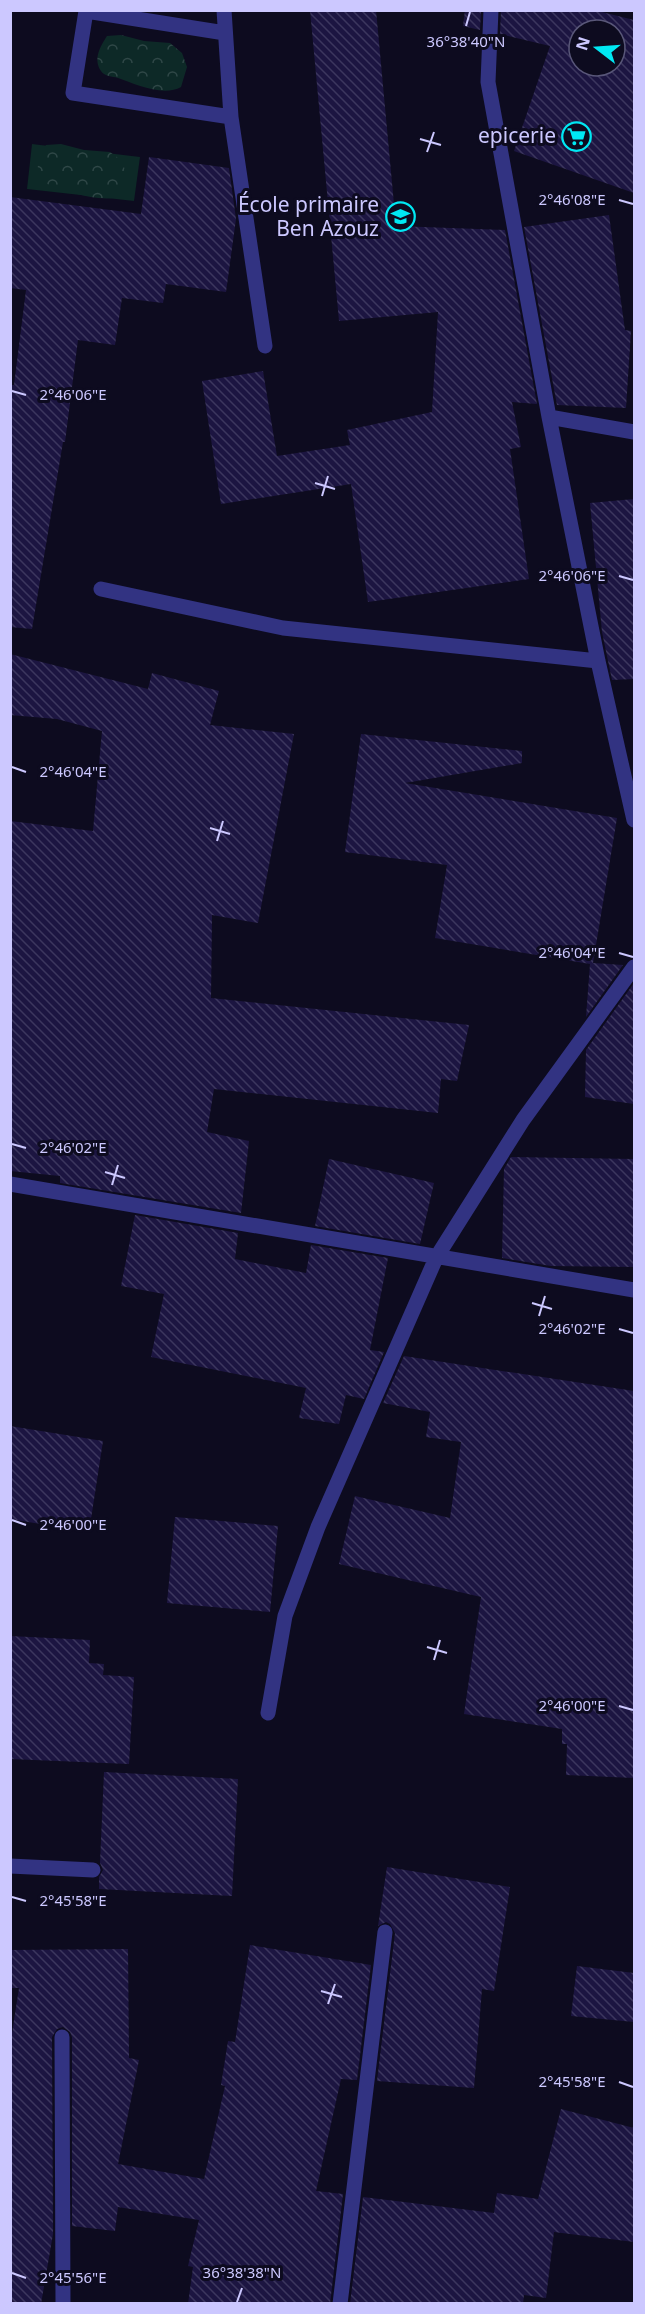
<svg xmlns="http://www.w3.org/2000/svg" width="645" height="2314" viewBox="0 0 645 2314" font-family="'Noto Sans',sans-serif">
<defs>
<pattern id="forest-crowns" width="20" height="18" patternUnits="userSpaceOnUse" patternTransform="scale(1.5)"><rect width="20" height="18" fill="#0d2927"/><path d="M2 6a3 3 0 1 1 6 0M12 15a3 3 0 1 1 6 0" fill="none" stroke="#2f4747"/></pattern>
<pattern id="building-back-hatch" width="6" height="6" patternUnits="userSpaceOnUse" patternTransform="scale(1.5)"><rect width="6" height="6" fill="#1c1541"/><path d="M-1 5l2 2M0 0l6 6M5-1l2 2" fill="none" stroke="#3c365e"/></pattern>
</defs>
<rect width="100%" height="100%" fill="#0d0b1f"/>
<!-- green -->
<path fill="#0d2927" d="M 32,144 L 140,157 L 134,201 L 27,189 Z"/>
<!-- forest -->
<path fill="url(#forest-crowns)" d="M 121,35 L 144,41 L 170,43 L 182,53 L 187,67 L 181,87 C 163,97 135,84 118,78 C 112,76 105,77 101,71 C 93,59 100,47 107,36 Z
M 61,144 L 84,150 L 110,152 L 122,161 L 127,176 L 121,196 C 104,204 57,190 41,181 C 35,166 38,159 46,145 Z"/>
<!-- building -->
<path fill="url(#building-back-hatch)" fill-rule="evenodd" d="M 310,10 L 376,10 L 396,226 L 505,230 L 537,404 L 512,402 L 521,447 L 510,449 L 529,579 L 368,602 L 351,484 L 221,504 L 202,381 L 263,371 L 277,456 L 350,445 L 347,430 L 432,412 L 438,312 L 339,321 Z
M 465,10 L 481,10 L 480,30 L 463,26 Z
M 501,10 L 594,10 L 634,20 L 634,193 L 514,151 L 550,46 L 500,34 ZM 579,30 L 615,30 L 615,66 L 579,66 Z
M 149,157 L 229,168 L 236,219 L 226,292 L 166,284 L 163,303 L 122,298 L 115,345 L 78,340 L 65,442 L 63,442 L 32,629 L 10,627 L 10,385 L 14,385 L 26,290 L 10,288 L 10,197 L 141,214 Z
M 609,215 L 625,330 L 631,331 L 626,408 L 557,405 L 524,227 Z
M 634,499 L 634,679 L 612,680 L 602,632 L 590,503 Z
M 10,654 L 148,689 L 152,673 L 219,691 L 210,725 L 294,734 L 258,923 L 212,915 L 211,998 L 469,1025 L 457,1081 L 441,1079 L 438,1113 L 214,1089 L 207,1132 L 249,1141 L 241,1213 L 60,1183 L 60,1176 L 10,1171 L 10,821 L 93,831 L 102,731 L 57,719 L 10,715 Z
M 361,734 L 522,751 L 522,763 L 405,783 L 617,818 L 593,963 L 623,965 L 586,1017 L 590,964 L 435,938 L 447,865 L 345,852 Z
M 634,983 L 634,1104 L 585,1097 L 586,1050 Z
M 511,1157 L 634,1159 L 634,1267 L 551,1266 L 502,1258 L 504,1169 Z
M 329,1159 L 434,1183 L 420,1244 L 315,1226 Z
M 135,1215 L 238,1233 L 235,1259 L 306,1273 L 311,1245 L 388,1258 L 370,1350 L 384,1352 L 364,1399 L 346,1395 L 339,1424 L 299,1418 L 306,1388 L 151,1357 L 164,1294 L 121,1286 Z
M 404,1356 L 634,1391 L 634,1778 L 566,1775 L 567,1744 L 562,1744 L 562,1729 L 464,1714 L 481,1597 L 339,1564 L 355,1496 L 450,1518 L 461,1442 L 426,1437 L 430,1412 L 383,1403 Z
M 10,1426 L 103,1441 L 89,1532 L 10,1519 Z
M 175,1517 L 278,1526 L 270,1612 L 167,1603 Z
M 10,1636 L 90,1640 L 89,1663 L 104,1664 L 103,1675 L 134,1677 L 129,1764 L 10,1759 Z
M 104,1772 L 238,1779 L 232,1896 L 99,1889 L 99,1877 L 103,1870 L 100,1863 Z
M 387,1867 L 510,1887 L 494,1991 L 482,1989 L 474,2088 L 377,2081 L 395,1933 L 390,1924 L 386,1922 L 378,1926 Z
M 250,1945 L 371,1965 L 357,2080 L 341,2079 L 316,2191 L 343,2194 L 330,2304 L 188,2304 L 193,2267 L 188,2266 L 199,2220 L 118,2207 L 115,2231 L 72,2226 L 72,2037 L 70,2032 L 63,2027 L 57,2029 L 52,2037 L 53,2234 L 41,2304 L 10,2304 L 10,2046 L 19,1988 L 10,1988 L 10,1950 L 128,1949 L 129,2058 L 139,2060 L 118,2164 L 204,2179 L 225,2086 L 221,2085 L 228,2041 L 235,2042 Z
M 577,1966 L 634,1973 L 634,2022 L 571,2016 Z
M 561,2109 L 634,2128 L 634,2242 L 554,2232 L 546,2298 L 524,2295 L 523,2304 L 350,2304 L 363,2197 L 494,2213 L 497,2193 L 538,2199 Z"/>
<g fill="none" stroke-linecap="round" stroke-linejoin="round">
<!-- minor -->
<path stroke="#323382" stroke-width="15" d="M 224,10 L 231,117 L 265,346
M 491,10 L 488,82 L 549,417 L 598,661 L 634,820
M 225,33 L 86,11 L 73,93 L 231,117
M 549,417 L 634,432
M 101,589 L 283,628 L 598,661
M 10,1184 L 634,1290
M 268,1713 L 285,1616 L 318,1527 L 436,1258 L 523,1120 L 634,967
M 10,1866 L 93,1870
M 62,2037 L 63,2304
M 340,2304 L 385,1932"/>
</g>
<!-- ticks -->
<path fill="none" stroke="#ccc8ff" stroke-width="2" d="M 466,26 L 470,12M 420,139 L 441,145M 427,152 L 434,132M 619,200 L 633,204M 12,391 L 26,395M 315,483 L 335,489M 322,496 L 328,476M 619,576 L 633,580M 12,767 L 26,772M 210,828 L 230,834M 217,841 L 223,821M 619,953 L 633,957M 12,1144 L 26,1148M 105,1172 L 125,1178M 112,1185 L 118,1165M 532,1303 L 552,1309M 539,1316 L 545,1296M 619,1329 L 633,1333M 12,1520 L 26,1525M 427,1647 L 447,1653M 434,1660 L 440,1640M 619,1706 L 633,1710M 12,1897 L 26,1901M 321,1991 L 342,1997M 328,2004 L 335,1984M 619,2082 L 633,2087M 12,2273 L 26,2278M 237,2302 L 242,2288"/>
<!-- icons -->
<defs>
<symbol id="supermarket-ring" viewBox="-11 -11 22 22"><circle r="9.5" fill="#0d0b1f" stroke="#00e8f3" stroke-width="1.5"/><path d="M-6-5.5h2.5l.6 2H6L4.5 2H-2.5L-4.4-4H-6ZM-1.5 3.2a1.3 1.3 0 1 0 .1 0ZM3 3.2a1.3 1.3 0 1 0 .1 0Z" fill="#00e8f3"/></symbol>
<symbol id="school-ring" viewBox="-11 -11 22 22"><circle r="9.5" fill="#0d0b1f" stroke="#00e8f3" stroke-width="1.5"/><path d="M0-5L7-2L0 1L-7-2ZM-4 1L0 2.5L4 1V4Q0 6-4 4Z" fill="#00e8f3"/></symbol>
</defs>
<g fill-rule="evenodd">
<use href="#supermarket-ring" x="560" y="120" width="33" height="33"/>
<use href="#school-ring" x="384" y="200" width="33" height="33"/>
</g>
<g text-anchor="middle" stroke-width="6" stroke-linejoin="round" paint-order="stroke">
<!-- poi labels -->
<g font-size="21" fill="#ccc8ff" stroke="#0d0b1f" text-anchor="end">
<text x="556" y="143">epicerie</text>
<text x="379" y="212">École primaire<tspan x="379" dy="24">Ben Azouz</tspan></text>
</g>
</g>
<g font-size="15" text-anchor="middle" fill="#ccc8ff" stroke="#0d0b1f" stroke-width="6" stroke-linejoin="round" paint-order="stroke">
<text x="466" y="47">36°38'40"N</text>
<text x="572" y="205">2°46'08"E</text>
<text x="73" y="400">2°46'06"E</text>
<text x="572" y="581">2°46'06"E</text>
<text x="73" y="777">2°46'04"E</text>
<text x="572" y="958">2°46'04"E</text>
<text x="73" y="1153">2°46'02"E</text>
<text x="572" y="1334">2°46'02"E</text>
<text x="73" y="1530">2°46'00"E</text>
<text x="572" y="1711">2°46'00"E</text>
<text x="73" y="1906">2°45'58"E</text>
<text x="572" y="2087">2°45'58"E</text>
<text x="242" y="2278">36°38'38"N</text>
<text x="73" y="2283">2°45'56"E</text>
</g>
<!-- border -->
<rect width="645" height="2314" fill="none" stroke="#ccc8ff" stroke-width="24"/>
<!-- north arrow -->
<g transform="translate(597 48) rotate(287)"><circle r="28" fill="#0d0b1f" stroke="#595779" stroke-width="1.5"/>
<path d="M0-4.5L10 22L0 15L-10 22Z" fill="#00e8f3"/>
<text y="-9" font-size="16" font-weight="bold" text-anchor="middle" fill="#ccc8ff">N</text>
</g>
</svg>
